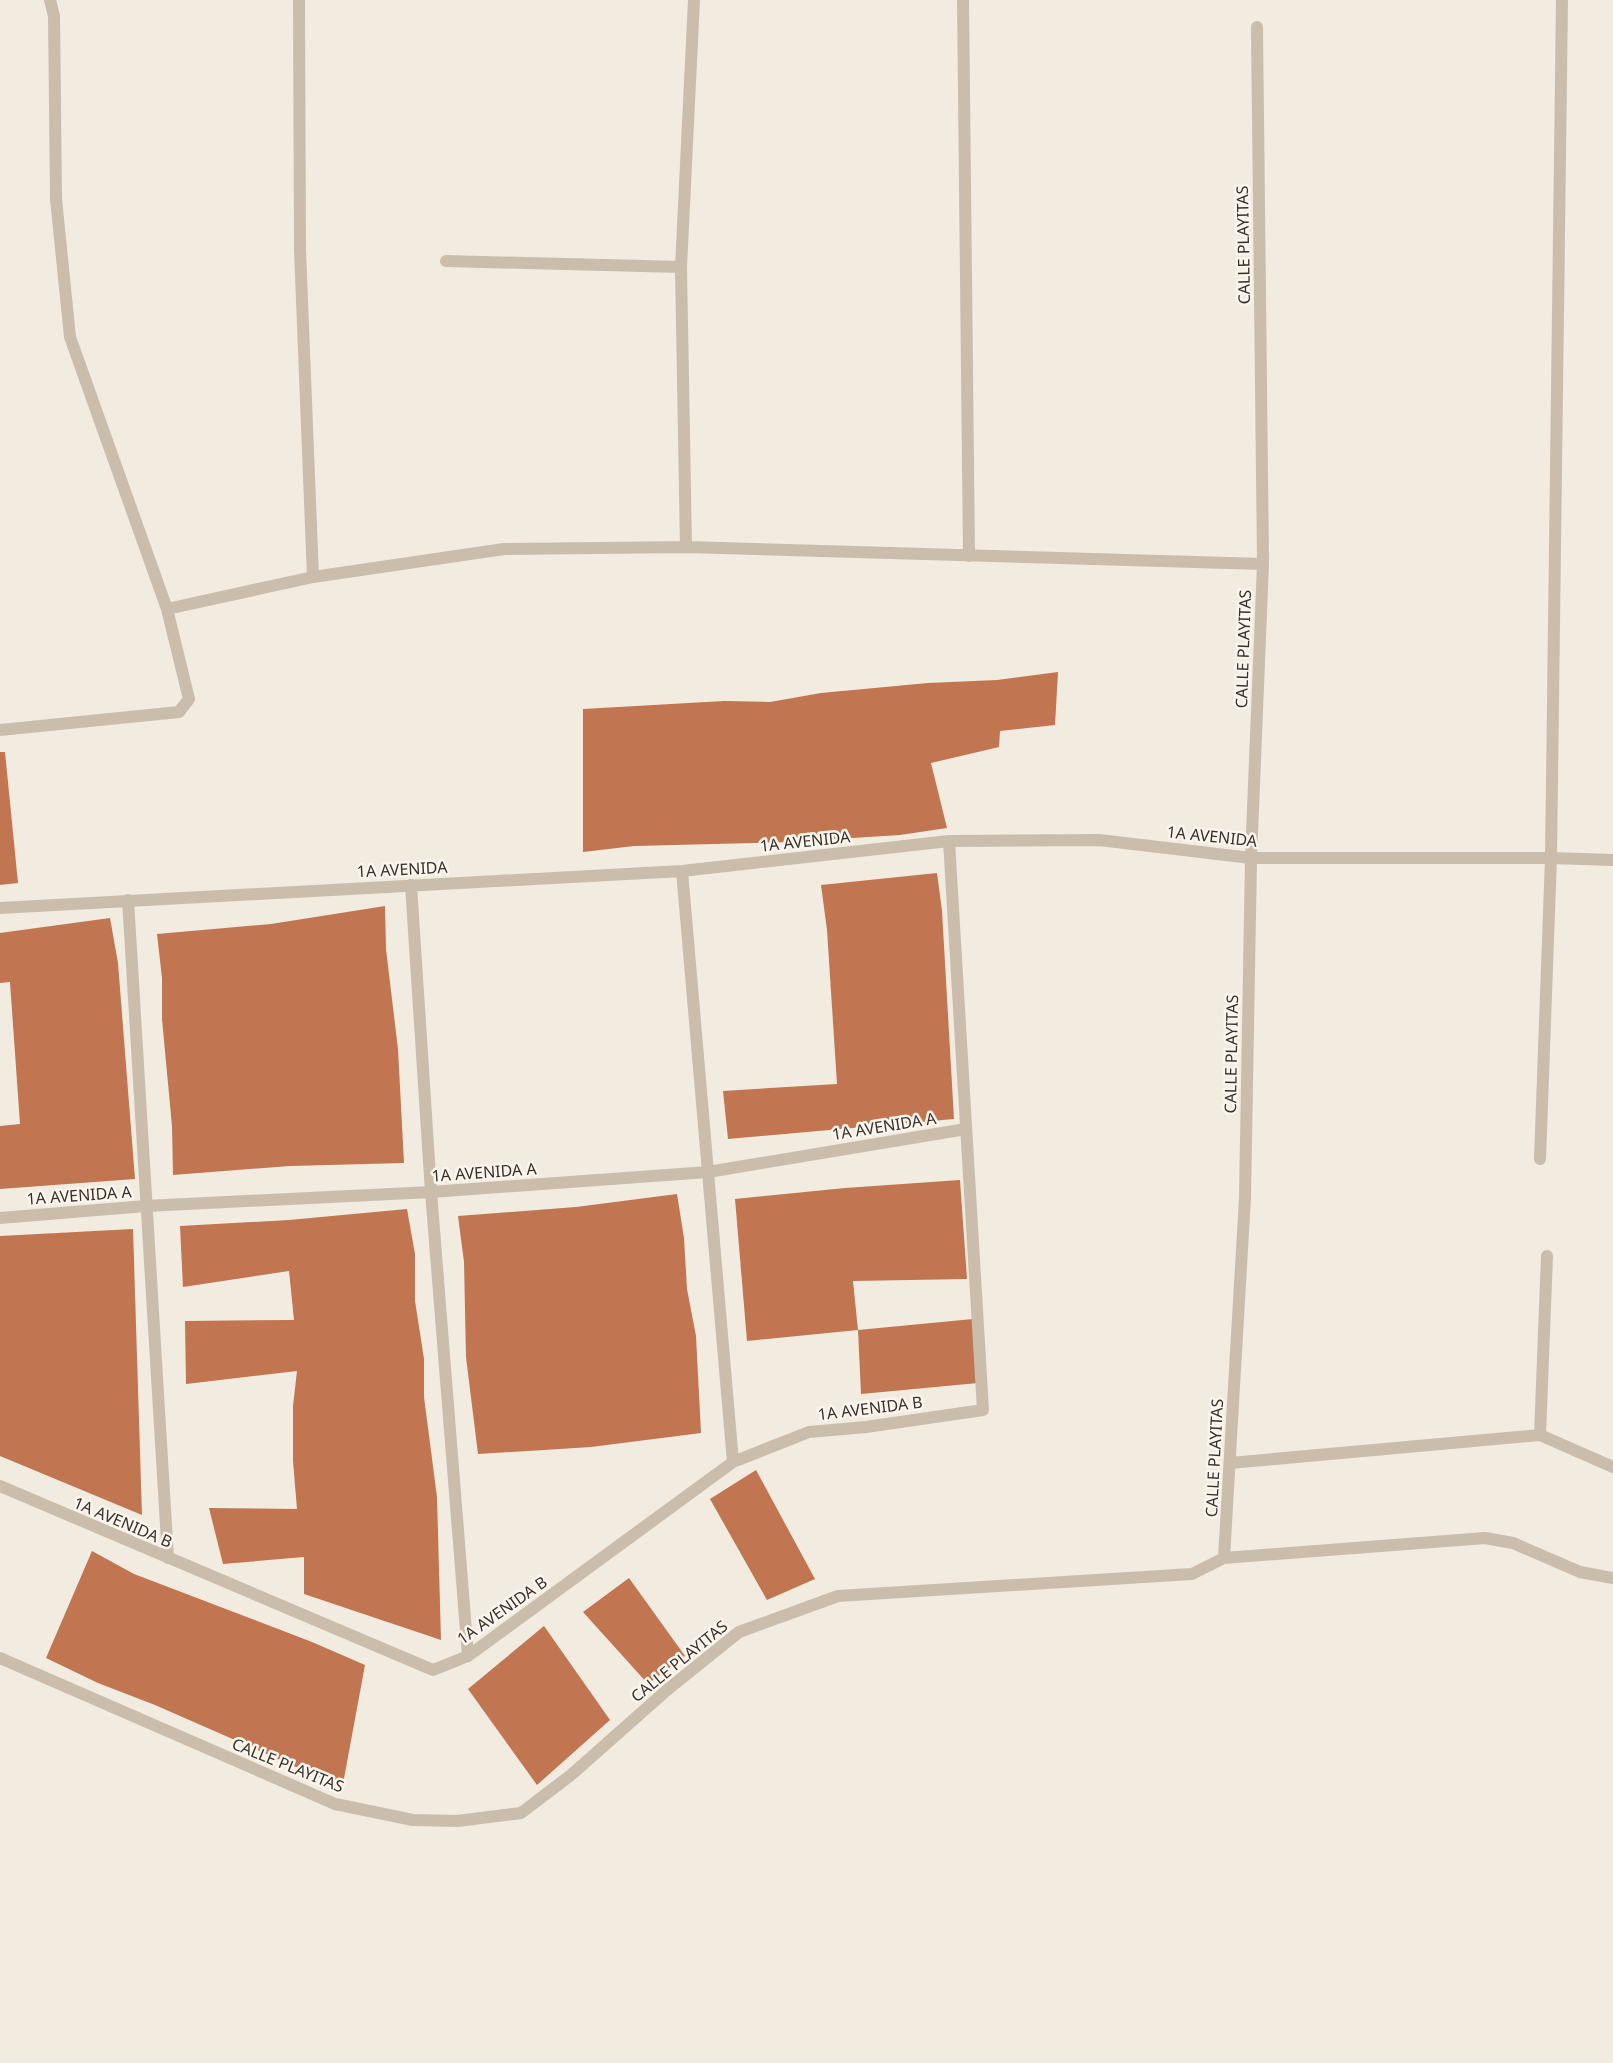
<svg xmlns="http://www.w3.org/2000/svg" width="1613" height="2063" viewBox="0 0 1613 2063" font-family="'Noto Sans',sans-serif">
<rect width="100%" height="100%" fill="#f2ebe0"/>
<!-- building -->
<path fill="#c17550" d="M 1058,672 L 1055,725 L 1000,731 L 999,747 L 931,763 L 947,828 L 900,835 L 789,842 L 634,846 L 583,852 L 583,709 L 724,701 L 770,702 L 821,693 L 928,683 L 997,680 Z
M 0,752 L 5,752 L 18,883 L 0,885 Z
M 937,873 L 942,911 L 954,1119 L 728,1139 L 723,1091 L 837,1084 L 827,930 L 821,885 Z
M 385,906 L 386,949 L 398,1049 L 404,1163 L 290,1166 L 173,1175 L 172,1126 L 162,1019 L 162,978 L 157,934 L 271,924 Z
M 110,918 L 118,963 L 135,1179 L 0,1189 L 0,1126 L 20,1124 L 10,982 L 0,983 L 0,933 Z
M 960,1180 L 967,1279 L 853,1281 L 858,1330 L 747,1341 L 735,1199 L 845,1188 Z
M 677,1194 L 684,1238 L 687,1289 L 696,1336 L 701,1433 L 591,1447 L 478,1454 L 466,1357 L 464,1262 L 458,1216 L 576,1207 Z
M 407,1209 L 415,1254 L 415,1301 L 424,1359 L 424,1397 L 437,1497 L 441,1640 L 304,1594 L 304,1557 L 223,1564 L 209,1508 L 297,1509 L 293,1461 L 293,1406 L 297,1371 L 186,1384 L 185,1321 L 294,1320 L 289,1271 L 183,1287 L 180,1226 L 289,1220 Z
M 133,1229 L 142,1515 L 0,1456 L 0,1236 Z
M 973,1319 L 978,1383 L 861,1394 L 858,1330 Z
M 756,1470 L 815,1579 L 767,1600 L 710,1499 Z
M 92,1551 L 134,1574 L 312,1642 L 365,1665 L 343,1784 L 328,1781 L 155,1705 L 98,1683 L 46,1658 Z
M 629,1578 L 685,1656 L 648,1684 L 583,1612 Z
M 544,1626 L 610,1720 L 537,1785 L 468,1689 Z"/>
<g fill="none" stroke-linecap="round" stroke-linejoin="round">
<!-- street -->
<path stroke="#cabdac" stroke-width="12" d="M 299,0 L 300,250 L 313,577
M 963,0 L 969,556
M 446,261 L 681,267
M 686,547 L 681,267 L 694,0
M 167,609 L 313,577 L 504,549 L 686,547 L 1263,564
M 0,730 L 179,712 L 189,699 L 167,609 L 70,337 L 56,199 L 54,16 L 50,0
M 682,871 L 733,1462
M 411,885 L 431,1192 L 468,1656
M 128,900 L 168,1558
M 0,908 L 682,871 L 949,841 L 1099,840 L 1251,858 L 1551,858 L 1613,860
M 1540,1159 L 1551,858 L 1562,0
M 0,1218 L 146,1206 L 431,1192 L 708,1172 L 966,1129
M 1540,1435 L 1547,1256
M 1230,1463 L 1540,1435 L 1613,1467
M 0,1486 L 433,1670 L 468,1656 L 733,1462 L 809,1432 L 866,1427 L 983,1410 L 949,841
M 1224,1558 L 1245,1198 L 1251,858 L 1263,564 L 1257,27
M 0,1658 L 335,1804 L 413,1820 L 457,1821 L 521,1813 L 571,1775 L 667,1690 L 739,1632 L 838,1596 L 1192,1574 L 1224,1558 L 1485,1538 L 1513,1543 L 1580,1572 L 1613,1578"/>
</g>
<g text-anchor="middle" stroke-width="5" stroke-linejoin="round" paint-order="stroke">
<!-- street labels -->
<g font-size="16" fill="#39302b" stroke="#faf5ed">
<text transform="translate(1243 245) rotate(-91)" y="6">CALLE PLAYITAS</text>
<text transform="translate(1243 649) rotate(-88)" y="6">CALLE PLAYITAS</text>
<text transform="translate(1212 836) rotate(6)" y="6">1A AVENIDA</text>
<text transform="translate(805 841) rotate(-6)" y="6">1A AVENIDA</text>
<text transform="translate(402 869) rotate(-3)" y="6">1A AVENIDA</text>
<text transform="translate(1231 1054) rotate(-89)" y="6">CALLE PLAYITAS</text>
<text transform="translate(884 1126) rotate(-9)" y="6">1A AVENIDA A</text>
<text transform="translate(484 1172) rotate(-4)" y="6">1A AVENIDA A</text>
<text transform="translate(79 1195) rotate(-4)" y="6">1A AVENIDA A</text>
<text transform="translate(870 1408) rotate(-7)" y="6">1A AVENIDA B</text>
<text transform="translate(1214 1458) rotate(-87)" y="6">CALLE PLAYITAS</text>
<text transform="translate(123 1522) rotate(23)" y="6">1A AVENIDA B</text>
<text transform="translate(502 1610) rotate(-35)" y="6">1A AVENIDA B</text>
<text transform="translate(679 1661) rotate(-39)" y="6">CALLE PLAYITAS</text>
<text transform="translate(288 1765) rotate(22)" y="6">CALLE PLAYITAS</text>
</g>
</g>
</svg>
